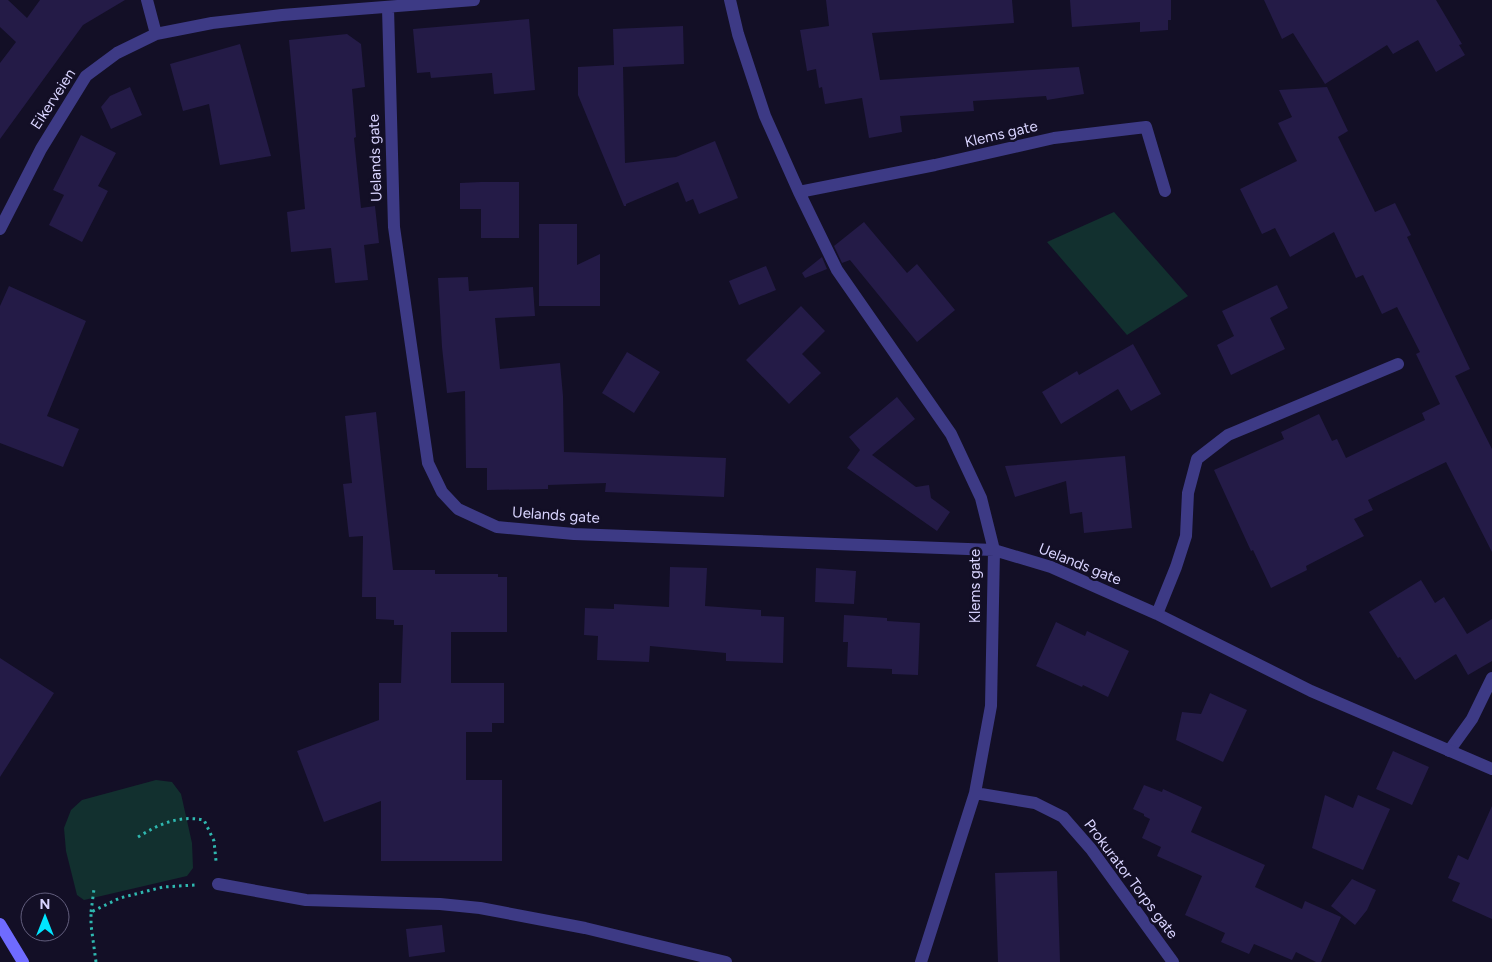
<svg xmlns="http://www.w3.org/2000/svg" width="1492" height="962" viewBox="0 0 1492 962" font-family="Figtree,sans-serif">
<rect width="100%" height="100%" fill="#130f26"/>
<!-- green -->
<path fill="#12302f" d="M 1114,212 L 1188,296 L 1127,335 L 1047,242 Z
M 156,780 L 172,782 L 181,794 L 192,843 L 193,868 L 187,876 L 84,900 L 77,895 L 66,851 L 64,828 L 71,810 L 82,800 Z"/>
<!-- building -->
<path fill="#241b47" d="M 0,0 L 8,0 L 27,18 L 40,0 L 125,0 L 83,25 L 0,139 L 0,63 L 16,42 L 0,27 Z
M 826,0 L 1012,0 L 1014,23 L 872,33 L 880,80 L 1079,67 L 1084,94 L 1047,100 L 1046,96 L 973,101 L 974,111 L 900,116 L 902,132 L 869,138 L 862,98 L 825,104 L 822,87 L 819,88 L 816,69 L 807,71 L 800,30 L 829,26 Z
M 1070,0 L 1171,0 L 1171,20 L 1168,20 L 1168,30 L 1140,32 L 1140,22 L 1072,27 Z
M 1264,0 L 1436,0 L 1462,44 L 1459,45 L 1465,55 L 1436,72 L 1418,40 L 1393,54 L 1387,45 L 1325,84 L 1293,33 L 1282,39 Z
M 529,19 L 535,90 L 494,94 L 492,73 L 431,78 L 430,72 L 417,73 L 413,29 Z
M 683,26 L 684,64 L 623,67 L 625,163 L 676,157 L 715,141 L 738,198 L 699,214 L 693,199 L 686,202 L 678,182 L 626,204 L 626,206 L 624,206 L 578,95 L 578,67 L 614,65 L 613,29 Z
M 347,34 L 361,44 L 365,87 L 352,89 L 356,137 L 354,138 L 361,208 L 375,206 L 379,243 L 364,245 L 368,280 L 335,283 L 331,248 L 291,252 L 287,212 L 305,209 L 289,40 Z
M 240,44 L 271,156 L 220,165 L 209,104 L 183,111 L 170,64 Z
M 130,87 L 142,115 L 111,129 L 101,107 L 110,96 Z
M 1327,87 L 1348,131 L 1338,137 L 1375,212 L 1395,203 L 1411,235 L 1407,237 L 1470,369 L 1455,376 L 1492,449 L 1492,552 L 1446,462 L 1368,500 L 1373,510 L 1354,519 L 1364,536 L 1306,566 L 1307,570 L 1271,588 L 1253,550 L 1251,551 L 1214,470 L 1284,439 L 1281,432 L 1319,414 L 1332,441 L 1337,439 L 1346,458 L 1425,420 L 1422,413 L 1440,404 L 1416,354 L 1420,352 L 1397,307 L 1382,314 L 1363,275 L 1356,278 L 1334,232 L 1290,257 L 1275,228 L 1262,234 L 1240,189 L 1297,161 L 1278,123 L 1292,117 L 1279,90 Z
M 81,135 L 116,153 L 98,186 L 108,191 L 82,242 L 49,225 L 64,195 L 53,190 Z
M 481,182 L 519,182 L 519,238 L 481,238 L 481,209 L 460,209 L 460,183 Z
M 864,222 L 907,273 L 917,264 L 955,310 L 917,342 L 850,260 L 842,263 L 834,246 Z
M 539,224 L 577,224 L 577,265 L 600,254 L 600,306 L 539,306 Z
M 822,257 L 827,269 L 805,278 L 802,273 Z
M 766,266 L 776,290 L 739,305 L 729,281 Z
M 468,277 L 469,291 L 533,287 L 535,316 L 495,318 L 500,369 L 560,363 L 563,396 L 564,452 L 726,458 L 724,497 L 605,492 L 606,483 L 548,485 L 548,489 L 487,490 L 487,468 L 466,468 L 465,391 L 447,393 L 442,347 L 438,278 Z
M 1277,285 L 1288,308 L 1270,318 L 1285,349 L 1231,375 L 1217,345 L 1234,336 L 1222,311 Z
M 9,286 L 86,321 L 47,416 L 79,429 L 63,467 L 0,443 L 0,306 Z
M 801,306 L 825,331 L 802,354 L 821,373 L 789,404 L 746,360 Z
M 1133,344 L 1161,394 L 1131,411 L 1118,389 L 1061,424 L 1042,392 L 1077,371 L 1079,375 Z
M 627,352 L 660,372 L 634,413 L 602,393 Z
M 897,397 L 915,419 L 872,455 L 916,487 L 929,485 L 931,498 L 950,512 L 937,531 L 847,468 L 860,450 L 849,437 Z
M 376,412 L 393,570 L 435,570 L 435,574 L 498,574 L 498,577 L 507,577 L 507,632 L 451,632 L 451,683 L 504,683 L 504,723 L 492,723 L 492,732 L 466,732 L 466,780 L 502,780 L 502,861 L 381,861 L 381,801 L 324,822 L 297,751 L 379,720 L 379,683 L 401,683 L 403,625 L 394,625 L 394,620 L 376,619 L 376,597 L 362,597 L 363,536 L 349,537 L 343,484 L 352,483 L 345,416 Z
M 1125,456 L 1132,528 L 1084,533 L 1082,512 L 1070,514 L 1066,481 L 1015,497 L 1005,466 Z
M 670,567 L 707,568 L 705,606 L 761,610 L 761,616 L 784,617 L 783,663 L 726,661 L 726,653 L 650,646 L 649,662 L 597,660 L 598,636 L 584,635 L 585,608 L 614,609 L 614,604 L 669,607 Z
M 816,568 L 856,571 L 854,604 L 815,602 Z
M 1421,580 L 1435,603 L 1444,597 L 1467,634 L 1492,619 L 1492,661 L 1468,675 L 1456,654 L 1415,680 L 1400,657 L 1398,658 L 1369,612 Z
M 844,615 L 887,618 L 887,621 L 920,623 L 918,675 L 892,674 L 892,669 L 847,667 L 848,642 L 843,642 Z
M 1056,622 L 1085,636 L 1087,631 L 1129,651 L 1108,697 L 1083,685 L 1082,687 L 1036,666 Z
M 0,658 L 54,693 L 0,777 Z
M 1210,693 L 1247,710 L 1223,762 L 1176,740 L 1182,712 L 1201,714 Z
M 1393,751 L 1429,767 L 1412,805 L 1376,789 Z
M 1144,785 L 1162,792 L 1163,789 L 1202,807 L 1191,832 L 1265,865 L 1255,887 L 1302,909 L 1305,901 L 1341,917 L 1321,962 L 1316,962 L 1296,952 L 1292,960 L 1254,944 L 1249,954 L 1221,942 L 1225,933 L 1185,915 L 1202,876 L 1157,856 L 1161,847 L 1142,838 L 1150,819 L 1144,816 L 1144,814 L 1133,809 Z
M 1325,795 L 1353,808 L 1358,795 L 1390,809 L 1363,870 L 1312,848 Z
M 1492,806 L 1492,919 L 1452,901 L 1460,883 L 1448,878 L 1458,855 L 1468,860 Z
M 1057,871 L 1060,962 L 998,962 L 995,873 Z
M 1352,879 L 1376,890 L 1367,910 L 1355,925 L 1331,906 Z
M 442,925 L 445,952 L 409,957 L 406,929 Z"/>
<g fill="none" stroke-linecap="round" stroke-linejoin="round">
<!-- path -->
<path stroke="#2fb8b0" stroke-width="3" stroke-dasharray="2.5 4" stroke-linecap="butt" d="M 138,837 C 159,824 179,815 204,820 L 214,841 L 216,861
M 91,912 L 94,889
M 96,962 L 91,925 L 91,912 L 120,898 L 163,887 L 195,885"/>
<!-- service -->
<path stroke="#3d3a85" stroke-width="12" d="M 1449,751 L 1472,719 L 1492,678
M 218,884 L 306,900 L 440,904 L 480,908 L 585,928 L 726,962"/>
<!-- minor -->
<path stroke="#3d3a85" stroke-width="12" d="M 147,0 L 156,34
M 730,0 L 738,34 L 765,116 L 799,192 L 837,270 L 951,434 L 981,498 L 994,550 L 991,706 L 975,793 L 921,962
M 388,8 L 394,227 L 428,463 L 442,492 L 458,509 L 497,527 L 574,534 L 994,550 L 1051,567 L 1157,614 L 1311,691 L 1492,769
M 799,192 L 935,165 L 1054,138 L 1146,127 L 1165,191
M 0,229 L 41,149 L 86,76 L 117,53 L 156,34 L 212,23 L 282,15 L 474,0
M 1157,614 L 1176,567 L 1186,536 L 1188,493 L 1197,459 L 1228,435 L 1398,364
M 975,793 L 1035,803 L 1063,817 L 1091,849 L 1173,962"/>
<!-- secondary -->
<path stroke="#6f6bff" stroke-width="12" d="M 0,924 L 23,962"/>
</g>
<g text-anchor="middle" stroke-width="5" stroke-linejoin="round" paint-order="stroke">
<!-- street labels -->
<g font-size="15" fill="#d9d4ff" stroke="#130f26">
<text transform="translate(53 99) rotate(-57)" y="5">Eikerveien</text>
<text transform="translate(1001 134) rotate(-13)" y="5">Klems gate</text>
<text transform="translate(375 158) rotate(-92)" y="5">Uelands gate</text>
<text transform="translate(556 515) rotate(4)" y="5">Uelands gate</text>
<text transform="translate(1080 564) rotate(22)" y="5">Uelands gate</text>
<text transform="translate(975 586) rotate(-90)" y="5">Klems gate</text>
<text transform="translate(1131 879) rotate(53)" y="5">Prokurator Torps gate</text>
</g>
</g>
<!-- north arrow -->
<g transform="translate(45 917)"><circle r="24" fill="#130f26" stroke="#625e7d"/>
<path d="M0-4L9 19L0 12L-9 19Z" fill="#00e5ff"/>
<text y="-8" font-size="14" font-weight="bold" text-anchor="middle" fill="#d9d4ff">N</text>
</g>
</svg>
